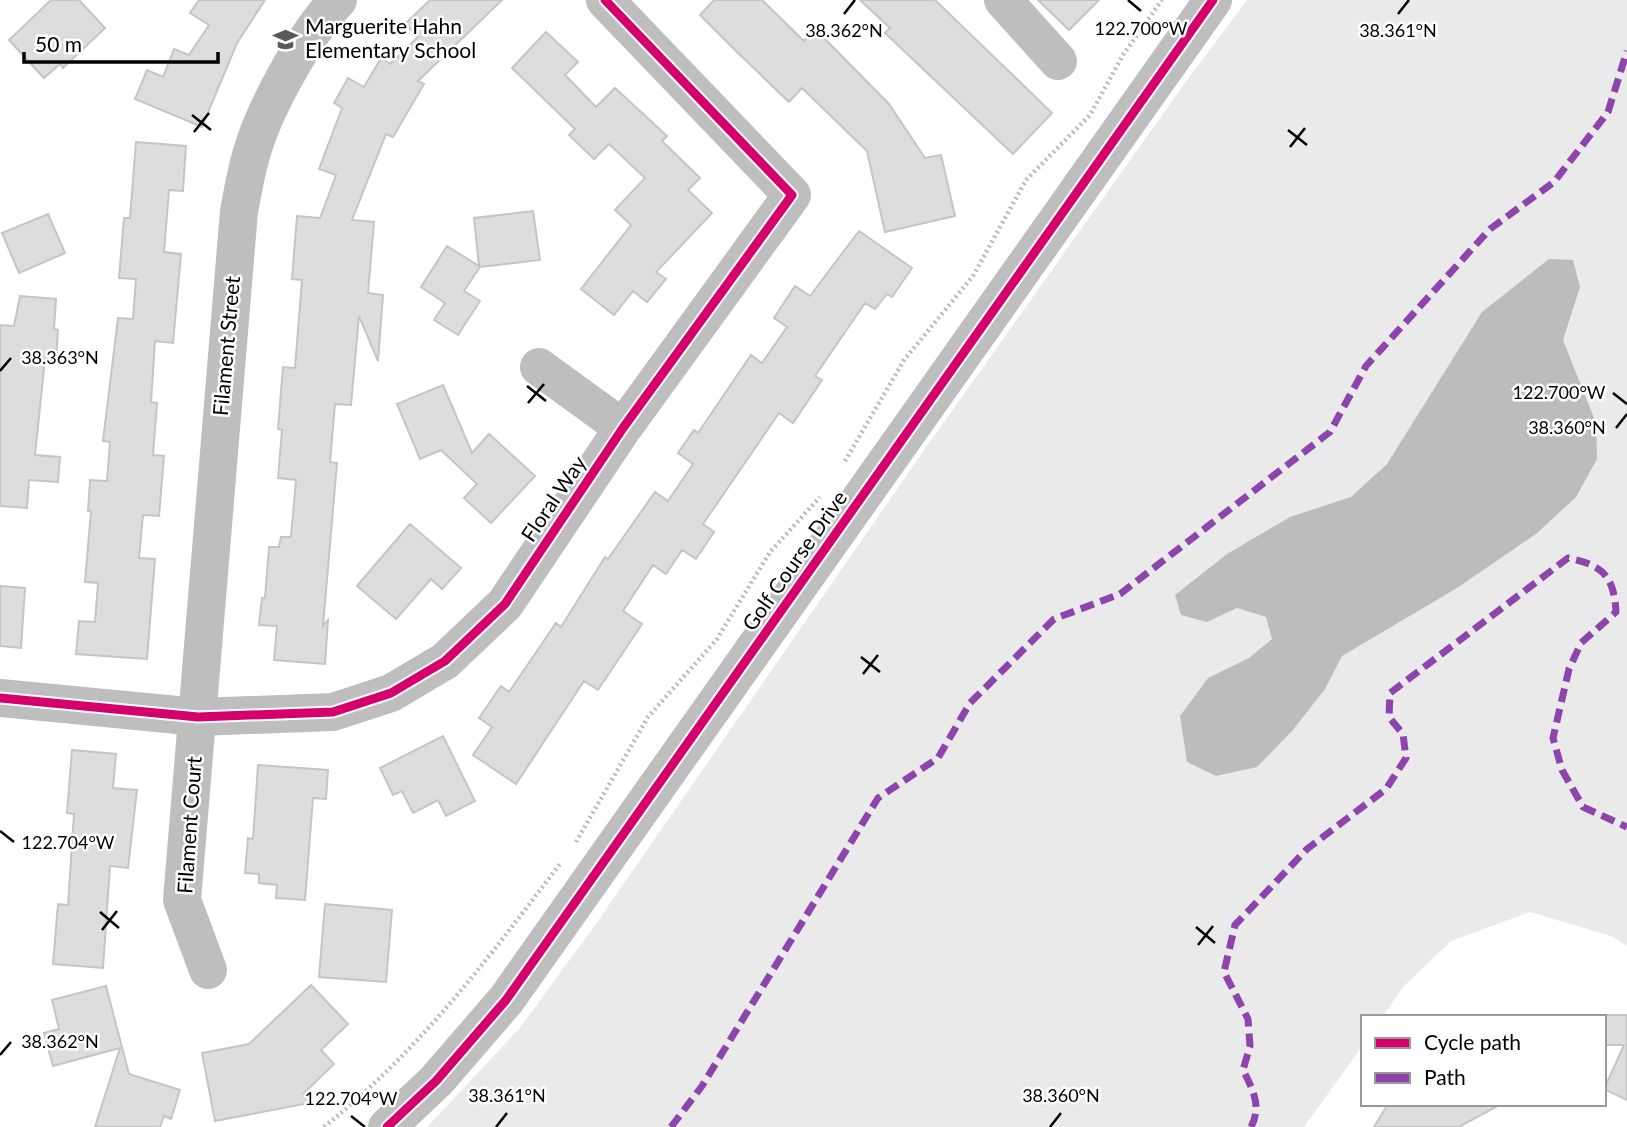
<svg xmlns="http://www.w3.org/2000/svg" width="1627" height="1127" viewBox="0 0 1627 1127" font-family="Lato,sans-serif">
<rect width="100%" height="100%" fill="#fff"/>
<!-- green -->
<path fill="#eaeaea" d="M 1247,0 L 1627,0 L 1627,946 L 1611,936 L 1530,912 L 1451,941 L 1404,986 L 1382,1017 L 1363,1017 L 1363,1045 L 1304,1127 L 427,1127 L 519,1029 L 593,928 L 927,446 L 1187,80 Z"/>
<!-- water -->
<path fill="#bcbcbc" d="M 1549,259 L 1573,260 L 1580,287 L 1563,340 L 1596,423 L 1597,459 L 1576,497 L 1536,534 L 1457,588 L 1342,656 L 1325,689 L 1292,731 L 1257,767 L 1216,776 L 1187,762 L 1180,716 L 1208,678 L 1249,658 L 1272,639 L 1266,617 L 1237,608 L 1207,622 L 1181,615 L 1175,595 L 1227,554 L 1290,517 L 1351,497 L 1387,464 L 1482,312 Z"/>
<!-- building -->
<path fill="#ddd" stroke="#c5c5c5" stroke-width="2" d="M 51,0 L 79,0 L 105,28 L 63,68 L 60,64 L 44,78 L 9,40 Z
M 199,0 L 265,0 L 237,43 L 202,127 L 135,99 L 147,70 L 163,77 L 174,49 L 189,55 L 209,25 L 190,13 Z
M 430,0 L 502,0 L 418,81 L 424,84 L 393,137 L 386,134 L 352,220 L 374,222 L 368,293 L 383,295 L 378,361 L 359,316 L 351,405 L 335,404 L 330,462 L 337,463 L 323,626 L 328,620 L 325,664 L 274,660 L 277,626 L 259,625 L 262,598 L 265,598 L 269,547 L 279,547 L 281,537 L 291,537 L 296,480 L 278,478 L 282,430 L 278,429 L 283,367 L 295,368 L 302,280 L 292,279 L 297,216 L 320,218 L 336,175 L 319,169 L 342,108 L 334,103 L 348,78 L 364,87 L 381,58 L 390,64 L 418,37 L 405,24 Z
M 714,0 L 762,0 L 804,41 L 815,29 L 889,104 L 925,158 L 941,155 L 955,216 L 885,232 L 867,151 L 802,88 L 789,102 L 738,53 L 700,15 Z
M 860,0 L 935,0 L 1052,113 L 1013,154 L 885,33 L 890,28 Z
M 1038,0 L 1099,0 L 1069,30 Z
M 546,32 L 578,62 L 565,75 L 596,107 L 615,88 L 667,136 L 662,141 L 700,178 L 688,190 L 712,213 L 656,272 L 666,279 L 647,302 L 633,291 L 614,315 L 581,289 L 631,225 L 615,210 L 645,178 L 609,144 L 594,159 L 569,135 L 575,129 L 512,68 Z
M 136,142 L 186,146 L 183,191 L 169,190 L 164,252 L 181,254 L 173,343 L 155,341 L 151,402 L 157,403 L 153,455 L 164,456 L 159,516 L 143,515 L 139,558 L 155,559 L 147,659 L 76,654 L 79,621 L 95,622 L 98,583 L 85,582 L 91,511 L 88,511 L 90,480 L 107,481 L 110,442 L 103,441 L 118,318 L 133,319 L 136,279 L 119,278 L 124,218 L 130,218 Z
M 533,211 L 540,260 L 480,267 L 464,291 L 480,301 L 458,335 L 434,320 L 445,303 L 421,287 L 447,246 L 479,266 L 474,218 Z
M 48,214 L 65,253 L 19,273 L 2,233 Z
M 859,231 L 912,268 L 892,297 L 887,294 L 875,309 L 865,303 L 815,376 L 822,380 L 793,423 L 779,413 L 703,524 L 714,532 L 696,559 L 682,550 L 666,574 L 653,565 L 623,611 L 642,624 L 598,690 L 584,681 L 516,784 L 473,755 L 492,727 L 479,718 L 501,686 L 509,692 L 556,623 L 561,627 L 605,557 L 608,559 L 655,492 L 668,501 L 693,464 L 678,453 L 694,430 L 698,433 L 751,355 L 762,363 L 787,327 L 774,318 L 795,286 L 810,296 Z
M 20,296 L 56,299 L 54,329 L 58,330 L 56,360 L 45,359 L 35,455 L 60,457 L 58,482 L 29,480 L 27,508 L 0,506 L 0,325 L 14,326 Z
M 443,385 L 472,453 L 489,434 L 535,476 L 491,523 L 464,498 L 477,484 L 441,450 L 420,459 L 397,404 Z
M 410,524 L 461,568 L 442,589 L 431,579 L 396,619 L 357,586 Z
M 0,586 L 25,588 L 21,648 L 0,646 Z
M 443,736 L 475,801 L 446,816 L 438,800 L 413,813 L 402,791 L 393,795 L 380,768 Z
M 72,750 L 116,754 L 113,788 L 137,790 L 128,868 L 110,866 L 103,968 L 53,964 L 58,904 L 68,905 L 74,814 L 67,813 Z
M 258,765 L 328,770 L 326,799 L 313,798 L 305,900 L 276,898 L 277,885 L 259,883 L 259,874 L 245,873 L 248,838 L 253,839 Z
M 325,904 L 392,910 L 386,982 L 319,977 Z
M 311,985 L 348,1024 L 321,1050 L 334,1064 L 303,1094 L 309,1103 L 215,1121 L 202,1053 L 249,1044 Z
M 106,986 L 129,1074 L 180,1090 L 171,1119 L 164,1116 L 160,1127 L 95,1127 L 120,1048 L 53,1066 L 44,1033 L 59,1029 L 52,1000 Z
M 1604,1015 L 1627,1015 L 1627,1100 L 1604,1089 L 1624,1045 L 1604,1045 Z
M 1388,1104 L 1501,1104 L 1459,1127 L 1374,1127 Z"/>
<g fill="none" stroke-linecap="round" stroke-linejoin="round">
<!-- path -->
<path stroke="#b8b8b8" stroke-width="4.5" stroke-dasharray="2 3.5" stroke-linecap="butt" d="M 845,461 L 904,360 L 973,276 L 1026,180 L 1090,115 L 1123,55 L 1162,0
M 576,842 L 648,717 L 717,639 L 770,552 L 820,497
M 324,1127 C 422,1048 485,962 560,864"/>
<!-- minor -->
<path stroke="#bebebe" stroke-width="38" d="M 1003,0 L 1058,61
M 539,367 L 623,428
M 0,698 L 198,717 L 333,712 L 391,693 L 445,661 L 505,604 L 623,428 L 792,195 L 605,0
M 208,970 L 182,900 L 239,211 C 243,191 246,171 252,152 C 264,109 307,31 338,0
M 387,1127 L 436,1081 L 506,1000 L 1213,0"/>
<!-- quiet -->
<path stroke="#8e44ad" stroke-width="7" stroke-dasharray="14 7" stroke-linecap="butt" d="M 671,1127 L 702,1086 L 878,798 L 938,758 L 970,703 L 1054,619 L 1120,594 L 1330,432 L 1366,366 L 1490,229 L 1554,182 L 1608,112 L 1627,51
M 1251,1127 C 1262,1106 1253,1090 1243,1070 L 1250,1046 L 1248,1019 L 1224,972 L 1235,925 L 1307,849 L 1386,789 L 1406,758 L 1403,734 L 1389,717 L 1390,693 L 1568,558 C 1603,565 1614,576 1616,612 L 1581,643 L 1569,669 L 1553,738 L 1562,770 L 1583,807 L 1627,827"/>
<defs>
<path id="cycleway" d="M 0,698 L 198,717 L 333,712 L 391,693 L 445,661 L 505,604 L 623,428 L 792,195 L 605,0
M 387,1127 L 436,1081 L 506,1000 L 1213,0"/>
</defs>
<!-- cycleway casing -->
<use href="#cycleway" stroke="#fff" stroke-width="13"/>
<!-- cycleway -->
<use href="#cycleway" stroke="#d6006c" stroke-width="9"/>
</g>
<!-- ticks -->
<path fill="none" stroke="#000" stroke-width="2.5" d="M 1128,0 L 1141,11M 844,14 L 855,0M 1398,14 L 1409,0M 192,115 L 211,130M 1288,130 L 1307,145M 194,132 L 209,113M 1290,147 L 1305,128M 0,371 L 11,358M 527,386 L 546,401M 1613,393 L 1627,404M 528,403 L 544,384M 1616,428 L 1627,414M 861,657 L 880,672M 863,674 L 878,655M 0,831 L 14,842M 100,912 L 119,928M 1196,927 L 1215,943M 102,930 L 117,911M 1198,945 L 1213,926M 0,1055 L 11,1042M 351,1116 L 365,1127M 496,1127 L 507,1113M 1050,1127 L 1061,1113"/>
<!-- icons -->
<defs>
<symbol id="school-bare" viewBox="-9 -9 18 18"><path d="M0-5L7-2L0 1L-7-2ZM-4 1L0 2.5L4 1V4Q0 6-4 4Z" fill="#595959" stroke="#fff" stroke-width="2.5" paint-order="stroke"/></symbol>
</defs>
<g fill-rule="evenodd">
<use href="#school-bare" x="268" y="22" width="35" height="35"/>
</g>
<g text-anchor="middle" stroke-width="5" stroke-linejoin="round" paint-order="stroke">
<!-- poi labels -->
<g font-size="21" fill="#000" stroke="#fff" text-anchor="start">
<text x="305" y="34">Marguerite Hahn<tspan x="305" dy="24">Elementary School</tspan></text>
</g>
<!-- street labels -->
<g font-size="21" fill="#000" stroke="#fff">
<text transform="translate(227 346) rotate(-85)" y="7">Filament Street</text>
<text transform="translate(554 499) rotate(-56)" y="7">Floral Way</text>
<text transform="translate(795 561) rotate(-55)" y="7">Golf Course Drive</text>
<text transform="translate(190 825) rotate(-86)" y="7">Filament Court</text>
</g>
</g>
<g font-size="18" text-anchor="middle" fill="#000" stroke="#fff" stroke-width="5" stroke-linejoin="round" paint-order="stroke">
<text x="1141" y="35">122.700°W</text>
<text x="844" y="37">38.362°N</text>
<text x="1398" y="37">38.361°N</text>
<text x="60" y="364">38.363°N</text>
<text x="1559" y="399">122.700°W</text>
<text x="1567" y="434">38.360°N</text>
<text x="68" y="849">122.704°W</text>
<text x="60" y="1048">38.362°N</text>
<text x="507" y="1102">38.361°N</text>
<text x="1061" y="1102">38.360°N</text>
<text x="351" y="1105">122.704°W</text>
</g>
<!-- legend -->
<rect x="1361" y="1015" width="245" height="91" fill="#ffffff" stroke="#999999" stroke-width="2"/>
<rect x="1375" y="1038" width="35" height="10" fill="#d6006c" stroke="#999999" stroke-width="2"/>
<text x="1424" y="1050" font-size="21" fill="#000000">Cycle path</text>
<rect x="1375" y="1073" width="35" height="10" fill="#8e44ad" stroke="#999999" stroke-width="2"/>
<text x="1424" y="1085" font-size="21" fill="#000000">Path</text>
<!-- scale -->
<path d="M24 52v10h194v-10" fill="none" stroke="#000000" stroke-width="3.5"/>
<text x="35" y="52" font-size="21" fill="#000000" stroke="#ffffff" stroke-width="5" paint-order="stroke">50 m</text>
</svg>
